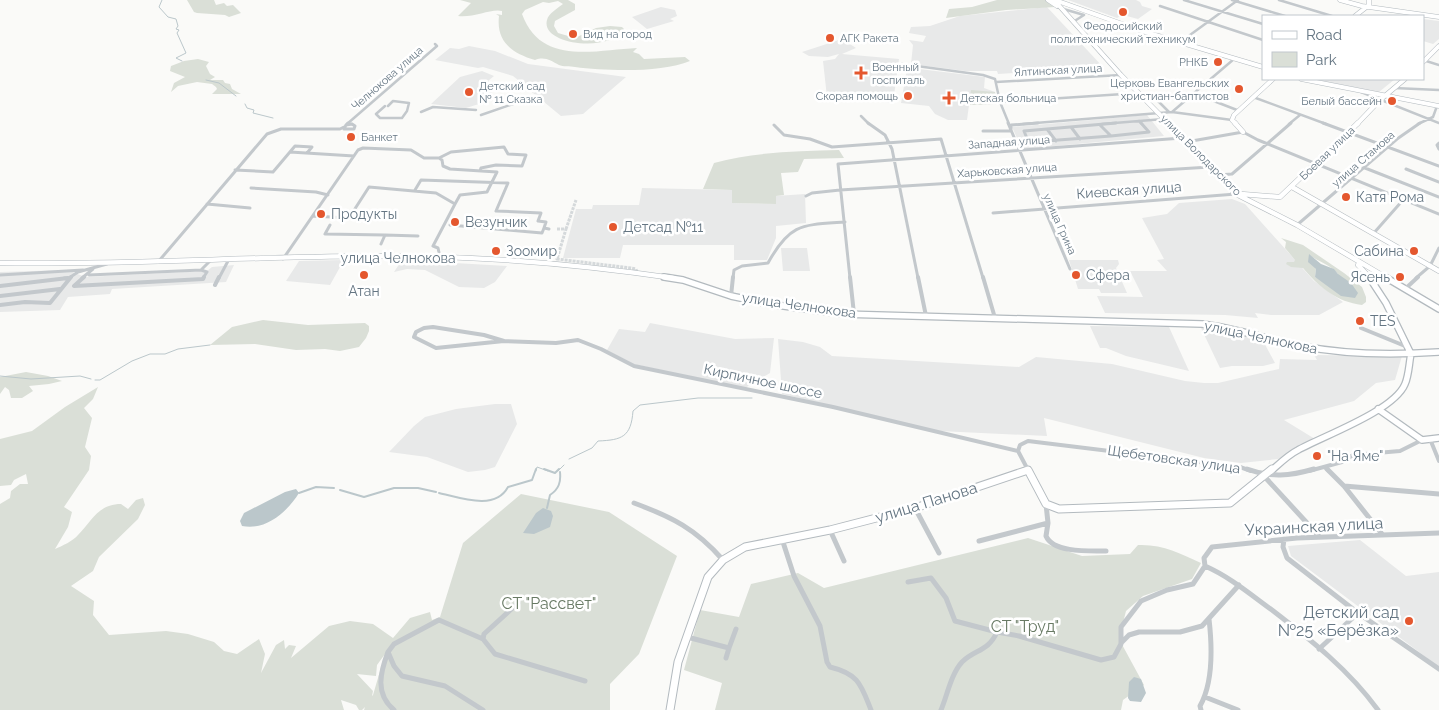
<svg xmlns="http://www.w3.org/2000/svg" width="1439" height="710" viewBox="0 0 1439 710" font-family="Raleway,sans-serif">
<rect width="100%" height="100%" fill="#fafaf8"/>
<!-- built -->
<path fill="#e8e9e9" d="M 1068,0 L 1136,0 L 1140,2 L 1142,6 L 1152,9 L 1138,19 L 1123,15 L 1117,18 Z
M 661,7 L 675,10 L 677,16 L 670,19 L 674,21 L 647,29 L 632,17 Z
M 1047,7 L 1103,67 L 998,74 L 997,71 L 965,71 L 911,64 L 913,45 L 909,40 L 923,42 L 926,36 L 909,33 L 911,27 L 930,26 L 960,16 Z
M 1423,19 L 1439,21 L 1439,39 L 1433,44 L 1423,41 Z
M 842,39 L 856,48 L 842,54 L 899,59 L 893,103 L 827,97 L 823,61 L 835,59 L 839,54 L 828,57 L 809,56 L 802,52 Z
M 469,46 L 495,51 L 528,64 L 626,77 L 583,114 L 561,116 L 521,83 L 516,83 L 518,80 L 513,76 L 483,67 L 478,68 L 435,60 L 450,48 L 459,49 Z
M 911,68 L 985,77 L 984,88 L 995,92 L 997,104 L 969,105 L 967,120 L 948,120 L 935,114 L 929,106 L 901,103 L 907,69 Z
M 482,71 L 494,76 L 488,81 L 496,88 L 479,104 L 466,108 L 431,104 L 460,77 Z
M 1313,79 L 1395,79 L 1379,92 Z
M 1147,115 L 1164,136 L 1022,149 L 1012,127 Z
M 642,188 L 732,190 L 732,203 L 776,204 L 776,196 L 805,194 L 806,223 L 776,226 L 776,238 L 767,260 L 734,260 L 734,245 L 623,245 L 620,258 L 563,258 L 576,209 L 592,209 L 593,205 L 639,205 Z
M 1232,199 L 1245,204 L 1314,281 L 1343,302 L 1319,315 L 1271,315 L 1255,313 L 1258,318 L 1225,315 L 1105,313 L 1097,296 L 1143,297 L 1130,271 L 1167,271 L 1157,260 L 1164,259 L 1142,218 L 1167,214 L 1179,203 Z
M 781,248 L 807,248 L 810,271 L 783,271 Z
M 344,260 L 330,285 L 286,281 L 299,261 Z
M 402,260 L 507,266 L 495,282 L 484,288 L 459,287 L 425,270 L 407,269 L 394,272 Z
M 1069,260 L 1118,260 L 1119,264 L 1116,268 L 1127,293 L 1101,293 L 1099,289 L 1078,289 Z
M 234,265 L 226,282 L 112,289 L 110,294 L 68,297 L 60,310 L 0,312 L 0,272 L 68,270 L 85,277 L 207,271 L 212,267 Z
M 650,323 L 735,339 L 774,338 L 770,373 L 745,388 L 633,364 L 607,350 L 619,329 L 645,332 Z
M 1090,326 L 1169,327 L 1189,371 L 1126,356 L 1106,348 L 1100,348 Z
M 1201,328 L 1235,330 L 1262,339 L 1275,363 L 1263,366 L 1232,366 L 1220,368 Z
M 778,339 L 803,342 L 820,347 L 832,356 L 1019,367 L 1036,357 L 1112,364 L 1185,381 L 1204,383 L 1218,383 L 1279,369 L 1280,359 L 1317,360 L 1314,355 L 1402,356 L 1395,380 L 1376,383 L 1354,401 L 1284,420 L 1315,439 L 1278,459 L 1241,463 L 1204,458 L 1044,418 L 1047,436 L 939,431 L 782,394 Z
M 495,404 L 511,404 L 517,424 L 495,467 L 485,470 L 468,472 L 427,457 L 389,452 L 414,426 L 425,417 L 456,409 Z
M 1360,540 L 1406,576 L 1439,572 L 1439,667 L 1291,556 L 1288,546 Z"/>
<!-- green -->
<path fill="#dadfd7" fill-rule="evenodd" d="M 187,0 L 214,0 L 216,5 L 224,3 L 227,6 L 233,5 L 241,13 L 229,17 L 225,15 L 197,13 L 194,12 Z
M 460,0 L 568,0 L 575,4 L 575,10 L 555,21 L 554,26 L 558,33 L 575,38 L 596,28 L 610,26 L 622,27 L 624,29 C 611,53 540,45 547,20 C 548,14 558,8 563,4 L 558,1 L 549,3 L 543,2 L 525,10 L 522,14 C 541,66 594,50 637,48 L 633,52 L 639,54 L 644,59 L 685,57 L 690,61 C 662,73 606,71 575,67 C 570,66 563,67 559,65 C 551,61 545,56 535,60 C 512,53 496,42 499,16 L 496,14 L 502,15 L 502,11 C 492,8 474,18 458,16 L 471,3 Z
M 997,0 L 1046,0 L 1055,7 L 1006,10 L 946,18 L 949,9 L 972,7 Z
M 198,59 L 209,62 L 206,66 L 210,74 L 215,77 L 210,80 L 223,80 L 225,83 L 230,84 L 232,89 L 241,94 L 212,94 L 217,89 L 216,87 L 212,84 L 197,82 L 178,86 L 171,92 L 174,83 L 185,77 L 170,71 L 171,66 L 184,61 Z
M 971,90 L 995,92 L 997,104 L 969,105 Z
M 839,150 L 844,158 L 804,159 L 798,172 L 781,173 L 784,195 L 776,196 L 776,204 L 732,203 L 732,190 L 703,189 L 714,163 C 754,152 798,151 839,150 Z
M 1281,238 L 1303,245 L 1344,273 L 1362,287 L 1366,297 L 1366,302 L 1362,305 C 1337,302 1319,287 1303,268 L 1291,267 L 1286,264 L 1287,262 L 1294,262 L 1295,260 L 1285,248 L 1286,242 ZM 1309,255 C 1318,261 1332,266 1338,274 L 1324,282 L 1315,277 L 1316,269 Z
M 263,320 L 308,325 L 365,323 L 369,326 L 369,331 L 366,338 L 359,347 L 340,351 L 325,349 L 296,350 L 255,344 L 210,345 L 232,327 Z
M 26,372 L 48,376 L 62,381 L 49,384 L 29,386 L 33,391 L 22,398 L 11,398 L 9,390 L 5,387 L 0,394 L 0,377 Z
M 98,387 L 93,399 L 84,408 L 92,418 L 85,447 L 91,456 L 89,470 L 64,507 L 72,512 L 68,527 L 55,549 C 62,546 73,541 78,535 C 92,521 98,504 121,504 L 128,509 L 136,500 L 143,498 L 145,505 L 138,519 L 99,557 L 93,571 L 71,586 L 94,601 L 93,615 L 109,635 L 166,631 L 188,634 L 214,642 L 224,651 L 237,654 L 259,639 L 265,654 L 261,673 L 276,645 L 284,640 L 285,649 L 289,645 L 296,646 L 291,658 L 329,626 L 350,621 L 373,624 L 393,638 L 410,618 L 430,612 L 432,620 L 440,617 L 463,543 L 521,494 L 609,512 L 677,556 L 639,654 L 610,684 L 610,710 L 364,710 L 365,707 L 362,710 L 359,710 L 356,705 L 341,700 L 344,710 L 0,710 L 0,504 L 10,498 L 11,491 L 20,484 L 28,484 L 26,474 L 14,480 L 11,485 L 0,486 L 0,439 L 32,431 L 65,407 ZM 385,654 L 373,695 L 372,696 L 373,691 L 357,674 L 376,676 L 377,665 Z
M 1028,538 L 1082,556 L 1130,554 L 1138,545 C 1163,544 1179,553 1201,563 L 1192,579 L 1143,596 L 1126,611 L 1119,639 L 1144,685 L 1123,700 L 1121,710 L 715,710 L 722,683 L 684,670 L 700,610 L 739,617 L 751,584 L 798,573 L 824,588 Z"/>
<!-- water -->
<path fill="#bbc7cb" d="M 1309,254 L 1321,264 L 1334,269 L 1338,274 L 1351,283 L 1358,293 L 1355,298 L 1341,296 L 1315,277 L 1316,269 L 1308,262 Z
M 296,489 L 299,493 C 287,512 266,531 242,526 L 240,521 L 244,513 L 285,492 Z
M 543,508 L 551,511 L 553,516 L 550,527 L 534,534 L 523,533 L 536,513 Z
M 1134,677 L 1141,679 L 1146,693 L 1141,702 L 1130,701 L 1128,698 L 1129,682 Z"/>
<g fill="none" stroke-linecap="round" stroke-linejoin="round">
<!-- stream-far1 -->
<path stroke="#bbc7cb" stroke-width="1" d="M 162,0 L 159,7 L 168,17 L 176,19 L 178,26 L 176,29 L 179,30 L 177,33 L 186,53 L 176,58 L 182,61
M 206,80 L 219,83 L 236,96
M 245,104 L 247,108 L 254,110 L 253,113 L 273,118
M 0,376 L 31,379 L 80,376 L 91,379
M 95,380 L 100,380 L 132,361 L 150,354 L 165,354 L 178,349 L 210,345
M 569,459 L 592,448 L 598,441 C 622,440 631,437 633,411 L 640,405 L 698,398 L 752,398
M 536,471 L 537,467 L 548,471
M 558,471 L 564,465"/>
<!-- stream -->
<path stroke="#bbc7cb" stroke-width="2" d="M 544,469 L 555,473 L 559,469
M 340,490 L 364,497 L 394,488 L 418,488 L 436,492
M 299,493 L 316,487 L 334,488
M 439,493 C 461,498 495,511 508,487 L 532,480 L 536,469
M 547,508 L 550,495 C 559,489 561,482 560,472"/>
<!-- street-tunnel -->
<path stroke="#d5d9db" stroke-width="3" stroke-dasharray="3 1" stroke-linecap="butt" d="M 557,229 L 566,229 L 557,259 L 631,268 L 636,269 L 637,273
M 566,229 L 576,200"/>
<defs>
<path id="secondary-far3" d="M 1048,0 L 1057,6
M 1054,0 L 1121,75 L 1169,124
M 1055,0 L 1142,31 L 1263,67
M 1340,0 L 1362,6 L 1439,17
M 1355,16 L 1369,5 L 1369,0
M 1423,62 L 1439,46
M 1301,79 L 1439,106
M 1236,124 L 1232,120 L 1234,115 L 1273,79
M 1357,124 L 1380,100 L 1405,79"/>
<path id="secondary-far2" d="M 1167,123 L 1236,194 L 1297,225 L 1387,278
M 1235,123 L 1243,132
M 1292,187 L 1439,271
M 1241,194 L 1280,197 L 1358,123
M 0,263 C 129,265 257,256 386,256 C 482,256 578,264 673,278
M 1358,265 L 1370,278"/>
<path id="secondary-far1" d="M 664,277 L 683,280 L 731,296 L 769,304 L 842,314 L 1202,324 C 1236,328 1269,340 1302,346 C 1347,355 1393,355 1439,352
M 1369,277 L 1386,303 L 1411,354
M 1385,277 L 1439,309
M 1378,409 L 1422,440 L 1439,438
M 1026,471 L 1028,471
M 1271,471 C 1279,464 1288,455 1298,450 C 1323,436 1394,411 1405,384 C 1409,375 1409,363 1411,354"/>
<path id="secondary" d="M 670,710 L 678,662 L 708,577 L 723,560 L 745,547 L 830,530 L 915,508 L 1028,470 L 1046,504 L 1059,509 L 1230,503 L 1272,469"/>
</defs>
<!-- secondary-far3 casing -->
<use href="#secondary-far3" stroke="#b3babf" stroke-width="5"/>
<!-- secondary-far2 casing -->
<use href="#secondary-far2" stroke="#b3babf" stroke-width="5.5"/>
<!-- secondary-far1 casing -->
<use href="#secondary-far1" stroke="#b3babf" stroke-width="8"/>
<!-- secondary casing -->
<use href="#secondary" stroke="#b3babf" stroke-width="9"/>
<!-- street-far3 -->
<path stroke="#c3c8cc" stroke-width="2.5" d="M 1184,0 L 1263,24
M 1232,0 L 1285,16
M 1279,0 L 1332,16
M 1160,6 L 1263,40
M 1060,8 L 1084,15
M 1073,22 L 1084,15
M 1179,43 L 1238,0
M 1423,60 L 1439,65
M 902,64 L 983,75 L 995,79 L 1000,102 L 1009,124
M 996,82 L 1121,75
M 1394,88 L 1439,90
M 1361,92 L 1439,123
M 1193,93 L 1237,110
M 1253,97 L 1326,124
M 1145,99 L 1158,101 L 1169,112
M 1000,102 L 1139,93
M 385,106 L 376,114 L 380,118 L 402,118 L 407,111 L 409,103 L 393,101 L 388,106
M 421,112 L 433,107 L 476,110
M 1172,112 L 1234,59
M 481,115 L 513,104
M 861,116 L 869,124
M 1139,121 L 1142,124
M 347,124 L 437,46 L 435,44
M 351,124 L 352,124
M 1023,124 L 1172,112 L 1232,120
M 1102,124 L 1164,119
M 1289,124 L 1300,115
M 1418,124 L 1433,117 L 1437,106"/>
<!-- street-far2 -->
<path stroke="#c3c8cc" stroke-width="3" d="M 868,123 L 885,135 L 892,149 L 918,278
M 1008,123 L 1070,269
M 1323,123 L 1439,166
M 352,124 L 355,126 L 354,129 L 344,129 L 346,125 Z
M 346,125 L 348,123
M 774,125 L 784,135 L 810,139 L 832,147 L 941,139 L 983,278
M 1100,125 L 1111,136 L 1032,142 L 1028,141 L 1024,131 L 1116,123
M 1071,127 L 1080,139
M 1047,129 L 1056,141
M 983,131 L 1011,131 L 1011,125 L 1038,123
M 1111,136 L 1149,132 L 1141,123
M 1186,142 L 1243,132 L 1258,140 L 1439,214
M 1439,143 L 1437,145 L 1439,149
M 290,152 L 354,156
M 439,158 L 442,160 L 443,166 L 450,169 L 497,172 L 487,192 L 460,195 L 455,204
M 1365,168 L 1439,197
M 1406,169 L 1439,182
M 235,170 L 273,172 L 295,146 L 312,147 L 307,153
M 1218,175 L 1232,174 L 1291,123
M 251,188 L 316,192 L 328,195
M 415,190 L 421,180 L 508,183 L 496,211 L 541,213 L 538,221 L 546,222 L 544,228 L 549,229
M 806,196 L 812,193 L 840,190 L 1210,167
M 207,204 L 250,208
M 993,213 L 1236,194
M 313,216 L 349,218 L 369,187 L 436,193 L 455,204 L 433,246 L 438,248 L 440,257
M 330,225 L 325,234 L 385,235 L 381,244
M 450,225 L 542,233 L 544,228
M 1297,225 L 1397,139 L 1420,123
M 1373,234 L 1403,200
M 385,235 L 418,236
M 283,259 L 358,150 L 363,148 L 411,150 L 424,158 L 439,158 L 451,152 L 504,147 L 508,154 L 526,155 L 522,166 L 496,165 L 481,168 L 480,171
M 158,262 L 267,134 L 281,129 L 340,129 L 344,127
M 201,270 L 210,261
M 0,275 L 83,270
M 89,275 L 201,270 L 207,272 L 203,278
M 64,278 L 68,278
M 69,278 L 78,272 L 107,264
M 82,278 L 93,269
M 219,278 L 228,261
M 733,278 L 734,270 L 742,266 L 768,263 C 790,223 802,225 845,222
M 850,278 L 838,164 L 1182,138
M 1416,278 L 1430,266 L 1439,248"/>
<!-- street-far1 -->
<path stroke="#c3c8cc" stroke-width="4" d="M 84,277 L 74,286 L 203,279 L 204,277
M 850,277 L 854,314
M 918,277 L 926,316
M 983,277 L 995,318
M 215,285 L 219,277
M 0,286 L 68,278
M 1405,289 L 1418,277
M 0,296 L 60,289
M 731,296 L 733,277
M 0,305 L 25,302 L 50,303 L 71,277
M 433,327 L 484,335 L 504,341 L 436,348 L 414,337 L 416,332 L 424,328 Z
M 1361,328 L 1405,346
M 504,341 L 556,343 L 578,340 L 601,349 L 634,366 L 833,407 L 1018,451
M 1430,439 L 1439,461
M 1325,467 L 1329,471
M 1028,470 L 1018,451 L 1020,445 L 1028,441 L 1240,467 L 1251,471
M 1309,471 L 1342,462 L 1353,455 L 1400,451 L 1422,440"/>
<!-- street -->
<path stroke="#c3c8cc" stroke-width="5" d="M 1247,469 C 1271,478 1290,476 1314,469
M 1327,469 L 1344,486 L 1439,494
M 1263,475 L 1319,536
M 1344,486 L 1382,534
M 634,503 C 672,517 696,529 723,560
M 915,508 L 939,553
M 1048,523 L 1046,536 C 1053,553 1090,551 1106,551
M 830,530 L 844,561
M 782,539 L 794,576 L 820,626 L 827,662 L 830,667 C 859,674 861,685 871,710
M 1284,539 L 1283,547 L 1287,558 L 1358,613 L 1439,669
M 979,541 L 1048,523 L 1046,504
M 1205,566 L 1204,558 L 1212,547 L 1297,538 L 1439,533
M 1205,566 C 1230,577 1250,594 1272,610 C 1311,640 1349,670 1378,710
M 908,582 L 931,578 L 946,598 L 955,621 L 997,632
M 687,637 L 729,648 L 736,629
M 483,639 L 484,634 L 518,603
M 1121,643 L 1129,635 L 1139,632 L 1180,632 L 1202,626 L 1239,585
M 1319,649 L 1358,613
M 388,652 C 380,673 375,694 394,710
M 726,658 L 729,648
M 1205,697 L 1238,710
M 483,710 L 445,686 L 402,676 L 394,666 L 388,652 L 394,644 L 439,620 L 483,639 L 495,654 L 585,681
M 941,710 C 947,696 951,674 962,662 C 975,649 988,652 997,632 L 1019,636 L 1101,660 L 1114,657 L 1121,644 L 1121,627 L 1141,601 L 1167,590 L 1193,584 L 1205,566
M 1201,710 L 1200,706 C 1213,683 1212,645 1209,619"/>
<!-- secondary-far3 -->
<use href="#secondary-far3" stroke="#fff" stroke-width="4"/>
<!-- secondary-far2 -->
<use href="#secondary-far2" stroke="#fff" stroke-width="4.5"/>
<!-- secondary-far1 -->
<use href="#secondary-far1" stroke="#fff" stroke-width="5.5"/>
<!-- secondary -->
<use href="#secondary" stroke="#fff" stroke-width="7"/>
</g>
<!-- markers -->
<g fill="#e4572e" stroke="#fff" stroke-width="2">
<circle cx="1123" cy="12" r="5"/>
<circle cx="573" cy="34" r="5"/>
<circle cx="830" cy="38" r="5"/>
<circle cx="1218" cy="62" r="5"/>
<path d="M858.5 65.5h5v5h5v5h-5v5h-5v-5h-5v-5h5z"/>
<circle cx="1239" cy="89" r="5"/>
<circle cx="469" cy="92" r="5"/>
<circle cx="908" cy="96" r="5"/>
<path d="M946.5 90.5h5v5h5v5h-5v5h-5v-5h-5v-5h5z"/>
<circle cx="1392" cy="101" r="5"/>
<circle cx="351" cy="137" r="5"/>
<circle cx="1346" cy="197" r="5"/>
<circle cx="321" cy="214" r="5"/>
<circle cx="455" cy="222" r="5"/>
<circle cx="613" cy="227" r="5"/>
<circle cx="496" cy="251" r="5"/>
<circle cx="1414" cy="251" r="5"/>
<circle cx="364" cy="275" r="5"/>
<circle cx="1076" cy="275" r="5"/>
<circle cx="1400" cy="277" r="5"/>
<circle cx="1360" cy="321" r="5"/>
<circle cx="1317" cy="456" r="5"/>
<circle cx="1409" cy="621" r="5"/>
</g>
<g text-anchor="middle" stroke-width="5" stroke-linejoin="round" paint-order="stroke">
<!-- far-poi labels -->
<g font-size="11" fill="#657683" stroke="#fff" text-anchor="start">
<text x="1123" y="30" text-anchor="middle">Феодосийский<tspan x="1123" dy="13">политехнический техникум</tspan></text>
<text x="583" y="38">Вид на город</text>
<text x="840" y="42">АГК Ракета</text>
<text x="1208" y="66" text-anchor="end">РНКБ</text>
<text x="872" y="71">Военный<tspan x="872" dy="13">госпиталь</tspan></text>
<text x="1229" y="87" text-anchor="end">Церковь Евангельских<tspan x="1229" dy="13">христиан-баптистов</tspan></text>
<text x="479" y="90">Детский сад<tspan x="479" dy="13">№ 11 Сказка</tspan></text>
<text x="898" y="100" text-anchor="end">Скорая помощь</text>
<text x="960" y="102">Детская больница</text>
<text x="1382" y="105" text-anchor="end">Белый баcсейн</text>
<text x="361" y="141">Банкет</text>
</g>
<!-- far-street labels -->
<g font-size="11" fill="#657683" stroke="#fff">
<text transform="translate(1058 70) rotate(-3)" y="4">Ялтинская улица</text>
<text transform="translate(387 78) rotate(-41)" y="4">Челнокова улица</text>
<text transform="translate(1009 142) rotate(-4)" y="4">Западная улица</text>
<text transform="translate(1327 153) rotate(-44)" y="4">Боевая улица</text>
<text transform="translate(1201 155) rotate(45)" y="4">улица Володарского</text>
<text transform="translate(1363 159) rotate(-41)" y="4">улица Стамова</text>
<text transform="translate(1007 170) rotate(-4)" y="4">Харьковская улица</text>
<text transform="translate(1060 224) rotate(66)" y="4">улица Грина</text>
</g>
<!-- street labels -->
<g font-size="14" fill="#657683" stroke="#fff">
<text transform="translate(1129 190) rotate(-4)" y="5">Киевская улица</text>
<text x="398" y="263">улица Челнокова</text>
<text transform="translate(799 305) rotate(8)" y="5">улица Челнокова</text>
<text transform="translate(1261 337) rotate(12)" y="5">улица Челнокова</text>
<text transform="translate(763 381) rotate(12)" y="5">Кирпичное шоссе</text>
<text transform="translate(1174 459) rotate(8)" y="5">Щебетовская улица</text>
</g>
<!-- poi labels -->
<g font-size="14" fill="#657683" stroke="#fff" text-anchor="start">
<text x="1356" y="202">Катя Рома</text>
<text x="331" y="219">Продукты</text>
<text x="465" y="227">Везунчик</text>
<text x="623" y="232">Детсад №11</text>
<text x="506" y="256">Зоомир</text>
<text x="1404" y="256" text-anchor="end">Сабина</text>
<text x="1086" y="280">Сфера</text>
<text x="1390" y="282" text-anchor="end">Ясень</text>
<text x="364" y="296" text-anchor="middle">Атан</text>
<text x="1370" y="326">TES</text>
<text x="1327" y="461">"На Яме"</text>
</g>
<!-- near-street labels -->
<g font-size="16" fill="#657683" stroke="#fff">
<text transform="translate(926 502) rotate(-17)" y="6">улица Панова</text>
<text transform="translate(1314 526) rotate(-3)" y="6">Украинская улица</text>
</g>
<!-- near-park labels -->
<g font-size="16" fill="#687a64" stroke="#fff">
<text x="549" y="609">СТ "Рассвет"</text>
<text x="1025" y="632">СТ "Труд"</text>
</g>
<!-- near-poi labels -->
<g font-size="16" fill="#657683" stroke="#fff" text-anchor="end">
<text x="1399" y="618">Детский сад<tspan x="1399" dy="18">№25 «Берёзка»</tspan></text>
</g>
</g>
<!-- legend -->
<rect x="1262" y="15" width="162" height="65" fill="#ffffff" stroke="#c1c8cd"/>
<rect x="1272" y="31" width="25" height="8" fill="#ffffff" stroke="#c1c8cd"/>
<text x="1306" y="40" font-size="15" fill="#657683">Road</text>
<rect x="1272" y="52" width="25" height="15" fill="#dadfd7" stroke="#c1c8cd"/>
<text x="1306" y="65" font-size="15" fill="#657683">Park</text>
</svg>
